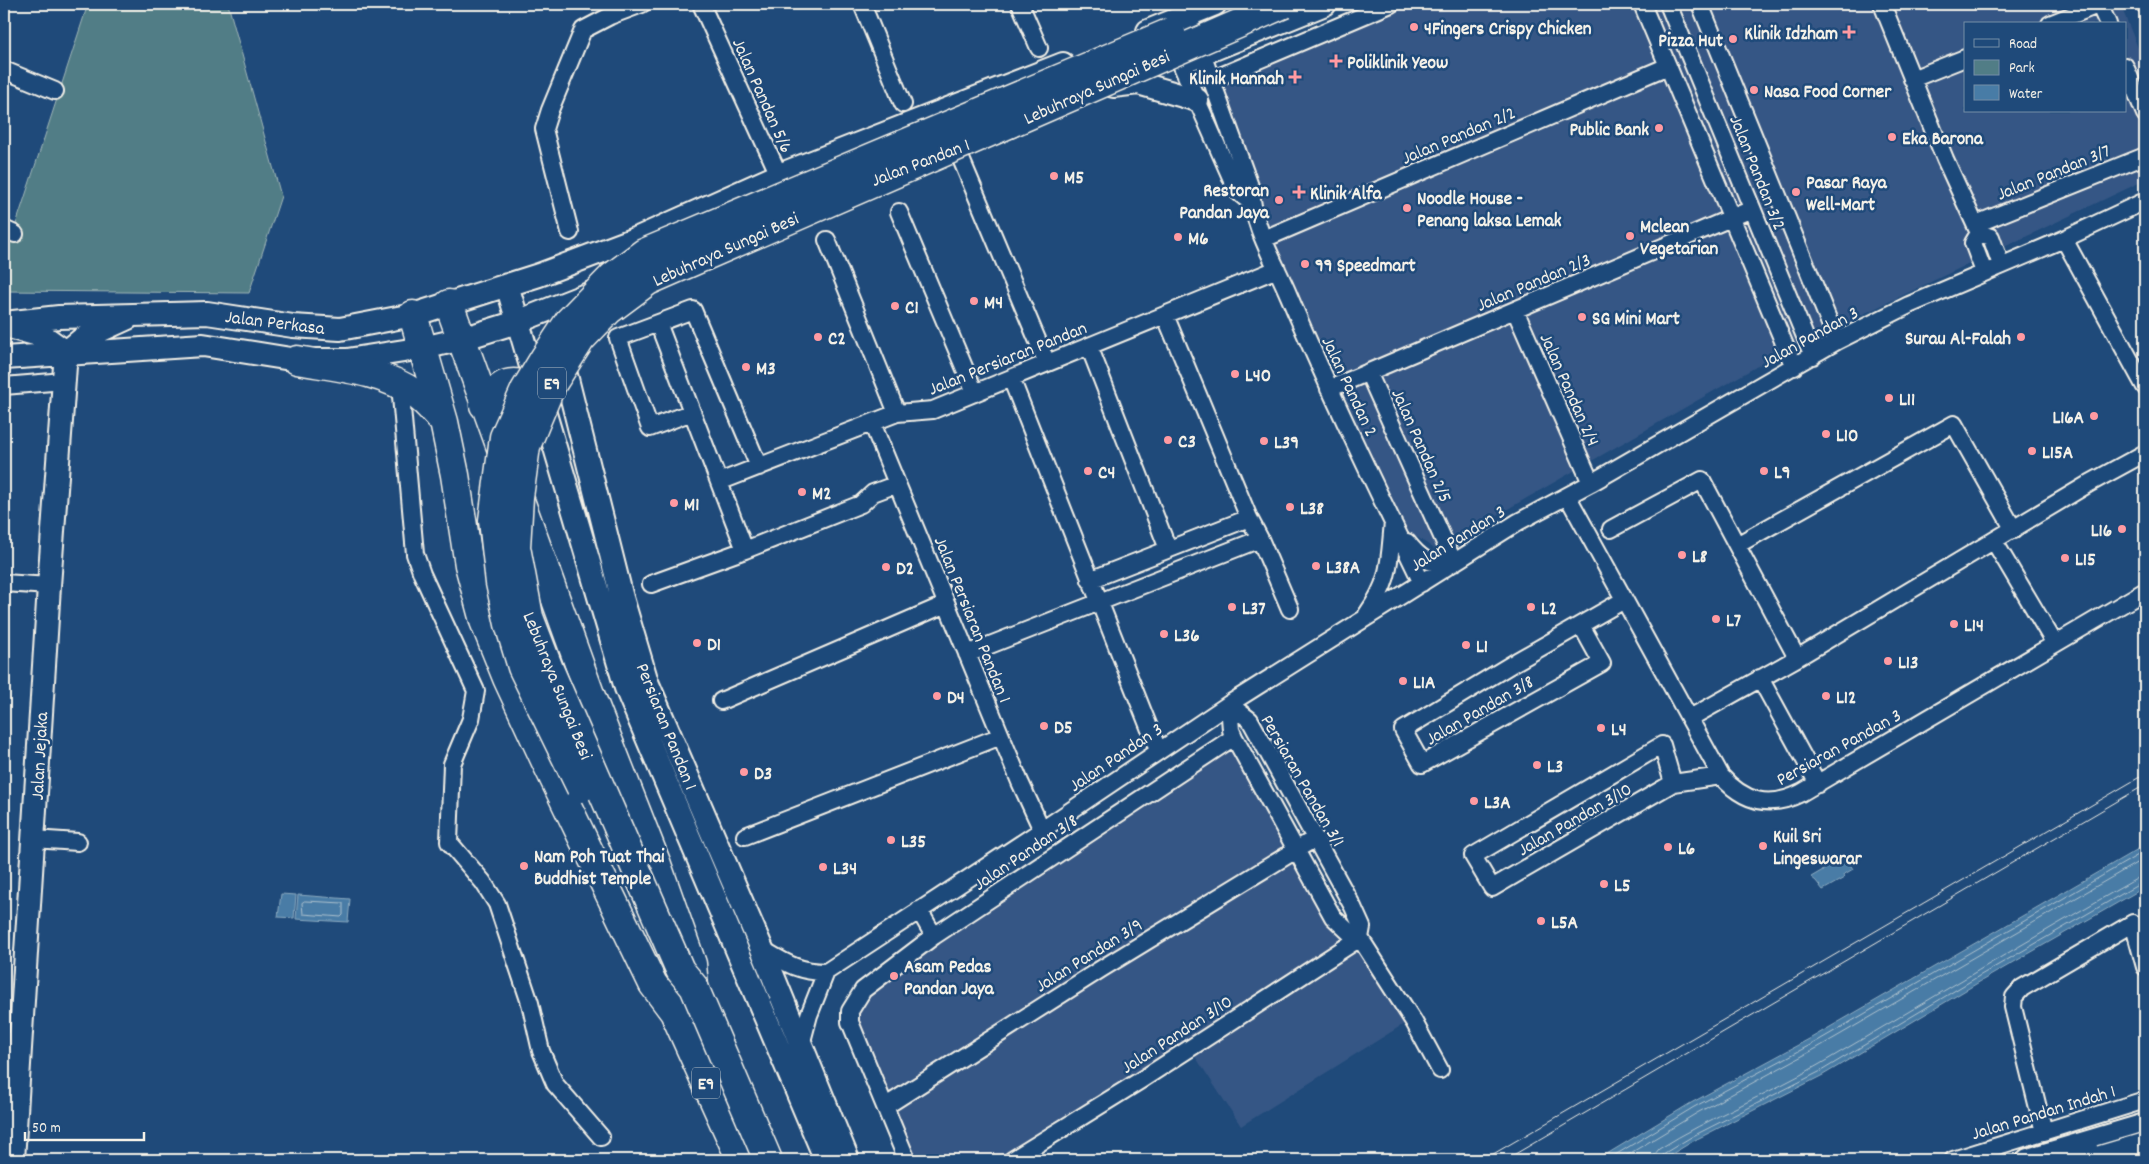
<svg xmlns="http://www.w3.org/2000/svg" width="2149" height="1164" viewBox="0 0 2149 1164" font-family="Dekko,sans-serif">
<rect width="100%" height="100%" fill="#1f4a7a"/>
<filter id="ink" filterUnits="userSpaceOnUse"><feTurbulence type="fractalNoise" baseFrequency=".02" numOctaves="2"/><feDisplacementMap in="SourceGraphic" scale="10" xChannelSelector="R" yChannelSelector="G"/><feConvolveMatrix kernelMatrix="1 2 1 2 8 2 1 2 1" color-interpolation-filters="sRGB"/></filter>
<g filter="url(#ink)">
<!-- built -->
<path fill="#365785" fill-rule="evenodd" d="M 1375,4 L 2120,4 L 2145,65 L 2145,180 L 1775,356 L 1436,550 L 1404,528 L 1200,75 ZM 1965,24 L 2125,24 L 2125,111 L 1965,111 Z
M 1232,745 L 1407,1022 L 1241,1126 L 1187,1044 L 1002,1160 L 913,1160 L 855,1020 L 861,1001 L 940,938 Z"/>
<!-- green -->
<path fill="#517d86" stroke="#a2b7b7" d="M 88,4 L 228,4 L 281,196 L 249,293 L 4,291 L 4,261 Z"/>
<!-- water -->
<path fill="#487ca6" stroke="#8dabc0" d="M 2145,845 L 2145,887 L 1981,981 L 1823,1075 L 1695,1140 L 1662,1160 L 1597,1160 L 1691,1103 L 1811,1038 Z
M 1845,857 L 1853,869 L 1843,875 L 1844,878 L 1823,890 L 1816,881 L 1811,877 Z
M 281,894 L 296,895 L 294,918 L 278,917 Z
M 298,895 L 350,899 L 348,922 L 296,919 Z"/>
<g fill="none" stroke-linecap="round" stroke-linejoin="round">
<!-- shore -->
<path stroke="#afc2ce" stroke-width="1" d="M 305,901 L 343,903 L 343,915 L 341,917 L 303,914 L 302,903 Z
M 1607,1160 L 1694,1107 L 1814,1043 L 2145,851
M 1619,1160 L 1697,1113 L 1817,1048 L 2145,858
M 1654,1160 L 1655,1154 L 1659,1149 C 1710,1117 1767,1095 1820,1064 C 1926,1002 2031,938 2138,878 L 2145,876
M 1660,1160 L 1663,1154 L 1693,1136 L 1821,1071 L 1979,976 L 2141,883 L 2145,883"/>
<defs>
<path id="street" d="M 701,4 L 779,175
M 862,4 L 903,104
M 1020,4 L 1039,48
M 1642,4 L 1794,367
M 1668,4 L 1813,356
M 1700,4 L 1837,341
M 1882,4 L 1945,159 L 1979,233 L 1991,237 L 2001,265
M 2099,4 L 2108,24
M 2145,4 L 2145,5
M 1188,15 L 1251,189 C 1252,226 1275,262 1289,296 C 1330,393 1376,488 1422,583
M 2050,24 L 2100,4
M 1174,48 L 1237,191 L 1251,203
M 2125,66 L 2145,114
M 4,70 L 55,91
M 1912,79 L 1965,58
M 1211,80 L 1391,4
M 956,147 L 1047,363
M 899,212 L 975,393
M 1976,224 L 2145,156
M 4,229 L 15,234
M 570,232 L 544,129 L 550,110 L 583,30 L 610,16 L 642,4
M 1979,233 L 1973,243 L 1984,272
M 1264,239 L 1668,66
M 2064,239 L 2145,387
M 827,240 L 897,413
M 1515,310 L 1591,483
M 1165,315 L 1249,518 L 1260,539 L 1290,609
M 658,323 L 745,550
M 1089,346 L 1168,549
M 1368,372 L 1454,563
M 1011,378 L 1158,750
M 400,385 L 415,554 L 422,574 L 476,691 L 471,719 L 452,764 L 449,842 L 483,882 L 497,904 L 530,1003 L 541,1051 L 555,1084 L 601,1137
M 4,386 L 64,381
M 1329,389 L 1752,209
M 692,412 L 650,428 L 618,338 L 693,310 L 759,467
M 872,423 L 1020,782 L 1042,830
M 719,482 L 897,413 L 933,410 L 1277,269
M 1568,497 L 1721,776 C 1744,802 1769,809 1801,793 L 2145,591
M 1611,529 L 1702,480 L 1797,658
M 1994,541 L 2055,644
M 1407,542 C 1421,560 1428,563 1450,565
M 1737,545 L 1954,424 L 2014,530
M 1090,580 L 1249,518
M 4,583 L 49,586
M 651,584 L 745,550 L 861,504 L 873,493 L 897,484
M 1367,614 C 1391,580 1389,562 1393,522
M 1581,625 L 1602,663 L 1422,764 L 1403,730 L 1517,661 L 1624,600
M 967,654 L 1260,539
M 1760,678 L 1818,784
M 721,701 L 946,604
M 1229,704 L 1231,730 L 1234,737 L 1333,917 L 1350,933 L 1360,938 L 1414,1022 L 1440,1070
M 1229,704 L 1250,720 L 1353,907 L 1362,927 L 1360,938
M 1690,718 L 1797,658 L 2090,483 L 2145,453
M 1662,745 L 1673,783 L 1492,888 L 1473,856 Z
M 1673,783 L 1721,776
M 745,836 L 1001,736
M 33,839 L 78,842
M 919,910 L 934,936
M 762,949 C 784,962 798,972 826,972 L 1042,830 L 1229,704 L 1518,522 L 1591,483 L 1837,341 L 1909,305 L 2064,239 L 2145,201
M 801,1045 L 809,1015 L 826,972
M 886,1106 L 1101,969 L 1314,839
M 2044,1132 L 2013,1007 L 2014,997 L 2022,988 L 2133,923 L 2145,967
M 907,1160 L 850,1022 L 850,1011 L 863,990 L 934,936 L 1234,737
M 1012,1160 L 1141,1080 L 1360,938
M 1953,1160 L 2145,1100"/>
<path id="secondary" d="M 1148,31 L 1215,4
M 1189,59 L 1325,4
M 1113,86 L 1138,83 L 1197,100
M 507,285 L 626,688 L 826,1160
M 4,323 L 59,317 L 207,313 L 293,326 L 340,329 L 413,315 L 539,275 L 640,237 L 779,175 L 1063,64
M 9,327 L 45,337 L 66,352
M 561,355 L 622,598 L 647,682 L 762,949 L 848,1160
M 4,358 L 203,345 L 297,360 L 347,360 L 423,348 L 462,339 L 517,322 L 596,291
M 13,1160 L 49,586 L 66,352 L 82,339 L 128,318
M 2028,1160 L 2145,1125"/>
<path id="highway" d="M 449,304 L 590,694 L 656,862 L 692,964 L 694,987
M 413,315 L 444,422 L 455,475 L 469,565 L 484,621 L 507,678 L 545,760 L 653,984 L 674,1012
M 297,360 C 336,367 382,370 415,394 C 426,401 434,412 443,421
M 484,405 C 504,381 508,378 537,389
M 669,994 L 674,1012 L 741,1160"/>
</defs>
<!-- street casing -->
<use href="#street" stroke="#f4f1e8" stroke-width="20"/>
<!-- secondary casing -->
<use href="#secondary" stroke="#f4f1e8" stroke-width="26"/>
<!-- highway casing -->
<use href="#highway" stroke="#f4f1e8" stroke-width="31"/>
<!-- street -->
<use href="#street" stroke="#1f4a7a" stroke-width="16"/>
<!-- secondary -->
<use href="#secondary" stroke="#1f4a7a" stroke-width="22"/>
<!-- highway -->
<use href="#highway" stroke="#1f4a7a" stroke-width="28"/>
<!-- tram -->
<path stroke="#f4f1e8" stroke-width="1" d="M 1483,1160 L 2145,774
M 1505,1160 L 2145,785"/>
<defs>
<path id="highway-bridge" d="M 581,788 L 522,667 L 509,624 L 500,583 L 493,520 L 504,437 L 525,390 L 545,357 L 569,321 L 612,277 L 644,253 L 1171,32
M 768,1160 L 694,987 L 680,970 L 549,669 L 529,617 L 516,547 L 519,497 L 526,446 L 551,386 L 581,339 L 609,310 L 648,281 L 1284,4
M 2101,1160 L 2145,1147"/>
</defs>
<!-- highway-bridge casing -->
<use href="#highway-bridge" stroke="#f4f1e8" stroke-width="31" stroke-linecap="butt"/>
<!-- highway-bridge -->
<use href="#highway-bridge" stroke="#1f4a7a" stroke-width="28"/>
</g>
</g>
<!-- markers -->
<g fill="#ff9aa2" stroke="#1f4a7a" stroke-width="2">
<circle cx="1414" cy="27" r="5"/>
<path d="M1846.5 24.5h5v5h5v5h-5v5h-5v-5h-5v-5h5z"/>
<circle cx="1733" cy="39" r="5"/>
<path d="M1333.5 53.5h5v5h5v5h-5v5h-5v-5h-5v-5h5z"/>
<path d="M1292.5 69.5h5v5h5v5h-5v5h-5v-5h-5v-5h5z"/>
<circle cx="1754" cy="90" r="5"/>
<circle cx="1659" cy="128" r="5"/>
<circle cx="1892" cy="137" r="5"/>
<circle cx="1054" cy="176" r="5"/>
<path d="M1296.5 184.5h5v5h5v5h-5v5h-5v-5h-5v-5h5z"/>
<circle cx="1796" cy="192" r="5"/>
<circle cx="1279" cy="200" r="5"/>
<circle cx="1407" cy="208" r="5"/>
<circle cx="1630" cy="236" r="5"/>
<circle cx="1178" cy="237" r="5"/>
<circle cx="1305" cy="264" r="5"/>
<circle cx="974" cy="301" r="5"/>
<circle cx="895" cy="306" r="5"/>
<circle cx="1582" cy="317" r="5"/>
<circle cx="818" cy="337" r="5"/>
<circle cx="2021" cy="337" r="5"/>
<circle cx="746" cy="367" r="5"/>
<circle cx="1235" cy="374" r="5"/>
<circle cx="1889" cy="398" r="5"/>
<circle cx="2094" cy="416" r="5"/>
<circle cx="1826" cy="434" r="5"/>
<circle cx="1168" cy="440" r="5"/>
<circle cx="1264" cy="441" r="5"/>
<circle cx="2032" cy="451" r="5"/>
<circle cx="1088" cy="471" r="5"/>
<circle cx="1764" cy="471" r="5"/>
<circle cx="802" cy="492" r="5"/>
<circle cx="674" cy="503" r="5"/>
<circle cx="1290" cy="507" r="5"/>
<circle cx="2122" cy="529" r="5"/>
<circle cx="1682" cy="555" r="5"/>
<circle cx="2065" cy="558" r="5"/>
<circle cx="1316" cy="566" r="5"/>
<circle cx="886" cy="567" r="5"/>
<circle cx="1232" cy="607" r="5"/>
<circle cx="1531" cy="607" r="5"/>
<circle cx="1716" cy="619" r="5"/>
<circle cx="1954" cy="624" r="5"/>
<circle cx="1164" cy="634" r="5"/>
<circle cx="697" cy="643" r="5"/>
<circle cx="1466" cy="645" r="5"/>
<circle cx="1888" cy="661" r="5"/>
<circle cx="1403" cy="681" r="5"/>
<circle cx="937" cy="696" r="5"/>
<circle cx="1826" cy="696" r="5"/>
<circle cx="1044" cy="726" r="5"/>
<circle cx="1601" cy="728" r="5"/>
<circle cx="1537" cy="765" r="5"/>
<circle cx="744" cy="772" r="5"/>
<circle cx="1474" cy="801" r="5"/>
<circle cx="891" cy="840" r="5"/>
<circle cx="1763" cy="846" r="5"/>
<circle cx="1668" cy="847" r="5"/>
<circle cx="524" cy="866" r="5"/>
<circle cx="823" cy="867" r="5"/>
<circle cx="1604" cy="884" r="5"/>
<circle cx="1541" cy="921" r="5"/>
<circle cx="894" cy="976" r="5"/>
</g>
<g text-anchor="middle" stroke-width="5" stroke-linejoin="round" paint-order="stroke">
<!-- shield labels -->
<g fill="#1f4a7a" stroke="#b4bfc7" stroke-width="1">
<rect x="538" y="367.5" width="28" height="31" rx="4"/>
<rect x="692" y="1067.5" width="28" height="31" rx="4"/>
</g>
<g font-size="18" font-weight="bold" fill="#f4f1e8">
<text x="552" y="389">E9</text>
<text x="706" y="1089">E9</text>
</g>
<!-- poi labels -->
<g font-size="19" font-weight="bold" fill="#f4f1e8" stroke="#1f4a7a" text-anchor="start">
<text x="1424" y="34">4Fingers Crispy Chicken</text>
<text x="1838" y="39" text-anchor="end">Klinik Idzham</text>
<text x="1723" y="46" text-anchor="end">Pizza Hut</text>
<text x="1347" y="68">Poliklinik Yeow</text>
<text x="1284" y="84" text-anchor="end">Klinik Hannah</text>
<text x="1764" y="97">Nasa Food Corner</text>
<text x="1649" y="135" text-anchor="end">Public Bank</text>
<text x="1902" y="144">Eka Barona</text>
<text x="1064" y="183">M5</text>
<text x="1806" y="188">Pasar Raya<tspan x="1806" dy="22">Well-Mart</tspan></text>
<text x="1269" y="196" text-anchor="end">Restoran<tspan x="1269" dy="22">Pandan Jaya</tspan></text>
<text x="1310" y="199">Klinik Alfa</text>
<text x="1417" y="204">Noodle House -<tspan x="1417" dy="22">Penang laksa Lemak</tspan></text>
<text x="1640" y="232">Mclean<tspan x="1640" dy="22">Vegetarian</tspan></text>
<text x="1188" y="244">M6</text>
<text x="1315" y="271">99 Speedmart</text>
<text x="984" y="308">M4</text>
<text x="905" y="313">C1</text>
<text x="1592" y="324">SG Mini Mart</text>
<text x="828" y="344">C2</text>
<text x="2011" y="344" text-anchor="end">Surau Al-Falah</text>
<text x="756" y="374">M3</text>
<text x="1245" y="381">L40</text>
<text x="1899" y="405">L11</text>
<text x="2084" y="423" text-anchor="end">L16A</text>
<text x="1836" y="441">L10</text>
<text x="1178" y="447">C3</text>
<text x="1274" y="448">L39</text>
<text x="2042" y="458">L15A</text>
<text x="1098" y="478">C4</text>
<text x="1774" y="478">L9</text>
<text x="812" y="499">M2</text>
<text x="684" y="510">M1</text>
<text x="1300" y="514">L38</text>
<text x="2112" y="536" text-anchor="end">L16</text>
<text x="1692" y="562">L8</text>
<text x="2075" y="565">L15</text>
<text x="1326" y="573">L38A</text>
<text x="896" y="574">D2</text>
<text x="1242" y="614">L37</text>
<text x="1541" y="614">L2</text>
<text x="1726" y="626">L7</text>
<text x="1964" y="631">L14</text>
<text x="1174" y="641">L36</text>
<text x="707" y="650">D1</text>
<text x="1476" y="652">L1</text>
<text x="1898" y="668">L13</text>
<text x="1413" y="688">L1A</text>
<text x="947" y="703">D4</text>
<text x="1836" y="703">L12</text>
<text x="1054" y="733">D5</text>
<text x="1611" y="735">L4</text>
<text x="1547" y="772">L3</text>
<text x="754" y="779">D3</text>
<text x="1484" y="808">L3A</text>
<text x="1773" y="842">Kuil Sri<tspan x="1773" dy="22">Lingeswarar</tspan></text>
<text x="901" y="847">L35</text>
<text x="1678" y="854">L6</text>
<text x="534" y="862">Nam Poh Tuat Thai<tspan x="534" dy="22">Buddhist Temple</tspan></text>
<text x="833" y="874">L34</text>
<text x="1614" y="891">L5</text>
<text x="1551" y="928">L5A</text>
<text x="904" y="972">Asam Pedas<tspan x="904" dy="22">Pandan Jaya</tspan></text>
</g>
<!-- street labels -->
<g font-size="19" fill="#f4f1e8" stroke="#1f4a7a">
<text transform="translate(1096 86) rotate(-24)" y="7">Lebuhraya Sungai Besi</text>
<text transform="translate(764 95) rotate(66)" y="7">Jalan Pandan 5/6</text>
<text transform="translate(1458 134) rotate(-23)" y="7">Jalan Pandan 2/2</text>
<text transform="translate(920 161) rotate(-21)" y="7">Jalan Pandan 1</text>
<text transform="translate(2053 171) rotate(-22)" y="7">Jalan Pandan 3/7</text>
<text transform="translate(1759 172) rotate(68)" y="7">Jalan Pandan 3/2</text>
<text transform="translate(725 248) rotate(-24)" y="7">Lebuhraya Sungai Besi</text>
<text transform="translate(1533 281) rotate(-23)" y="7">Jalan Pandan 2/3</text>
<text transform="translate(275 321) rotate(7)" y="7">Jalan Perkasa</text>
<text transform="translate(1809 336) rotate(-29)" y="7">Jalan Pandan 3</text>
<text transform="translate(1007 357) rotate(-22)" y="7">Jalan Persiaran Pandan</text>
<text transform="translate(1351 386) rotate(65)" y="7">Jalan Pandan 2</text>
<text transform="translate(1571 389) rotate(66)" y="7">Jalan Pandan 2/4</text>
<text transform="translate(1423 445) rotate(66)" y="7">Jalan Pandan 2/5</text>
<text transform="translate(1457 537) rotate(-32)" y="7">Jalan Pandan 3</text>
<text transform="translate(974 619) rotate(68)" y="7">Jalan Persiaran Pandan 1</text>
<text transform="translate(559 685) rotate(68)" y="7">Lebuhraya Sungai Besi</text>
<text transform="translate(1479 709) rotate(-30)" y="7">Jalan Pandan 3/8</text>
<text transform="translate(668 726) rotate(68)" y="7">Persiaran Pandan 1</text>
<text transform="translate(1838 746) rotate(-29)" y="7">Persiaran Pandan 3</text>
<text transform="translate(38 756) rotate(-87)" y="7">Jalan Jejaka</text>
<text transform="translate(1115 756) rotate(-34)" y="7">Jalan Pandan 3</text>
<text transform="translate(1304 780) rotate(60)" y="7">Persiaran Pandan 3/1</text>
<text transform="translate(1574 818) rotate(-30)" y="7">Jalan Pandan 3/10</text>
<text transform="translate(1025 851) rotate(-34)" y="7">Jalan Pandan 3/8</text>
<text transform="translate(1088 954) rotate(-32)" y="7">Jalan Pandan 3/9</text>
<text transform="translate(1176 1033) rotate(-33)" y="7">Jalan Pandan 3/10</text>
<text transform="translate(2043 1111) rotate(-17)" y="7">Jalan Pandan Indah 1</text>
</g>
</g>
<!-- margin -->
<rect width="2149" height="1164" fill="none" stroke="#1f4a7a" stroke-width="20"/>
<rect x="10" y="10" width="2129" height="1144" fill="none" stroke="#f4f1e8" stroke-width="2" filter="url(#ink)"/>
<!-- legend -->
<rect x="1964" y="22" width="162" height="90" fill="#1f4a7a" stroke="#748da6"/>
<rect x="1974" y="39" width="25" height="8" fill="#1f4a7a" stroke="#748da6"/>
<text x="2009" y="48" font-size="15" fill="#f4f1e8">Road</text>
<rect x="1974" y="60" width="25" height="15" fill="#517d86" stroke="#748da6"/>
<text x="2009" y="72" font-size="15" fill="#f4f1e8">Park</text>
<rect x="1974" y="85" width="25" height="15" fill="#487ca6" stroke="#748da6"/>
<text x="2009" y="98" font-size="15" fill="#f4f1e8">Water</text>
<!-- scale -->
<path d="M25 1132v8h119v-8" fill="none" stroke="#f4f1e8" stroke-width="2.5"/>
<text x="32" y="1132" font-size="15" fill="#f4f1e8" stroke="#1f4a7a" stroke-width="4" paint-order="stroke">50 m</text>
</svg>
